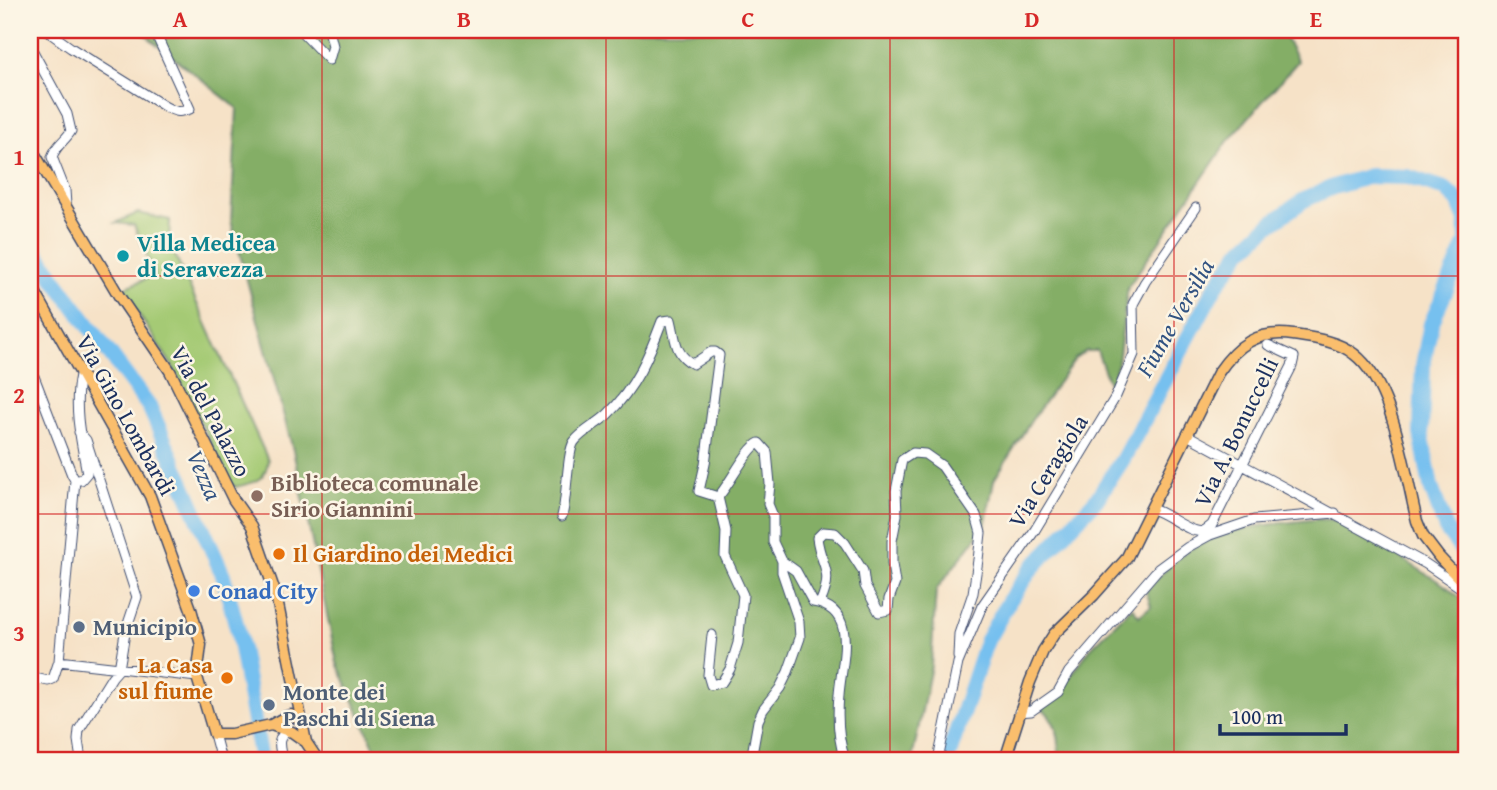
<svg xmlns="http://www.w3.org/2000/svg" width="1497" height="790" viewBox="0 0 1497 790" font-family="'Gentium Book Plus',serif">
<rect width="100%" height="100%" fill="#fcf5e5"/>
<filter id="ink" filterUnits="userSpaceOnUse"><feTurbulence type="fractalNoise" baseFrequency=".0143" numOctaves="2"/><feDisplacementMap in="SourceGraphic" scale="14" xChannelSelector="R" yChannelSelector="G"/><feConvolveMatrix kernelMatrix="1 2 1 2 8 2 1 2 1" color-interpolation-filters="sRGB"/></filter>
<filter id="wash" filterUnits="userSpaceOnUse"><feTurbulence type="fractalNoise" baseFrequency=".00686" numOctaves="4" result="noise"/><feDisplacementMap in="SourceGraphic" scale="28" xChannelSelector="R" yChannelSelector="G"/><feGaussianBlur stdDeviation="1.57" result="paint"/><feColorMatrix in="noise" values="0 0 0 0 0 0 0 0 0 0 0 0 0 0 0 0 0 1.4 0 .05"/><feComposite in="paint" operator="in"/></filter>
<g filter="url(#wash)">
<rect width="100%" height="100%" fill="#f6e2c7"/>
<!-- green -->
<path fill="#a5ca74" stroke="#607c69" stroke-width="2" d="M 138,213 L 170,220 L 169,242 L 268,460 C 266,481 254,482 236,487 L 232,485 L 173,367 L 122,289 L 155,275 L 134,225 L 115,223 Z"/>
<!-- forest -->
<path fill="#84ae66" stroke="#506e62" stroke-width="2" d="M 139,30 L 1281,30 L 1298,61 L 1228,141 L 1128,287 L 1118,363 L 1110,386 L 1097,351 L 1086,351 L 1075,359 L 1031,421 L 994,480 L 985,526 L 936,590 L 931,666 L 912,760 L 380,760 L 337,663 L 293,450 L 231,221 L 237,108 Z
M 1320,519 L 1336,520 L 1356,530 L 1446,586 L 1467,603 L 1467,760 L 1056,760 C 1063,742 1057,722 1042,708 L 1070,677 L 1090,649 L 1132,607 L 1139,616 L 1151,606 L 1146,591 C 1157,579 1168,566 1180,556 C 1220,526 1272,524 1320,519 Z"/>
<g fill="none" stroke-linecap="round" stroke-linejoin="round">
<!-- river -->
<path stroke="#76c0ef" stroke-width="16" d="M 30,242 L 55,280 L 150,408 L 223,575 L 238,631 L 261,760
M 947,760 L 986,642 L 1009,601 L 1032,568 L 1096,500 L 1123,459 L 1214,289 L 1240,252 L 1269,225 L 1304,200 L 1333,187 L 1370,176 L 1408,177 L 1445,189 L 1458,201 L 1466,220 L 1467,242 L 1431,324 L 1423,365 L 1421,433 L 1431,487 L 1446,529 L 1467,557"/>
</g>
</g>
<g filter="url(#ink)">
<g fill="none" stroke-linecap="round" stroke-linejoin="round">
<defs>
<path id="minor" d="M 46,30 L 71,48 L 164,106 C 174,111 179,114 190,109 L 154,30
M 300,30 L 329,60 L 333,46 L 329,30
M 30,46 L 67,114 L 71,131 C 65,141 56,145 52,157 L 65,190 L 66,205
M 30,366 L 72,475 L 75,480 L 81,480 L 87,473 C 81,441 73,407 80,375
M 79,432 L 86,440 L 137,597 L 125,633 L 119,669 L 112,677 L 79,730 L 78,740 L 81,760
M 1187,435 L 1426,564 L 1467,592
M 718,497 C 730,484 747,448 759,443 L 767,452 L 770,484 L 768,504 L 773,516 L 773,542 L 782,561 L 796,571 L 813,602 C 860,609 841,663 839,695 C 837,717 838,739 845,760
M 1151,509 C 1166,512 1191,535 1203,531 C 1206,530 1209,527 1212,525 L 1292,366 L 1294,357 L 1268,345
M 562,516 C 567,499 567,452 574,442 C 582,431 598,424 608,414 C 635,388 649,356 662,321 L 671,320 C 676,339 674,354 693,364 L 711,352 L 715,352 L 719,355 L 705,464 L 699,491 L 718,497
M 820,603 C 835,570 821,568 817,538 L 823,532 L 835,533 L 845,543 L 863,571 L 865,586 L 879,612 L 888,610 L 889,599 L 895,583 L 892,564 L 892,541 L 897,515 L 896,491 L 902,460 L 913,453 L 925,454 L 942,466 L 976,515 L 981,533 L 978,560 L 973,593 L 959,634 L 958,657
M 712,635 L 708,675 L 711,685 L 722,682 L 730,669 L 738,643 L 743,595 L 725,556 L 726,531 L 718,497
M 59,661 L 197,677
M 30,677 L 48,681 L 53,679 L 59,661 L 75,480
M 1019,712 L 1031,711 L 1058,692 L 1069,672 L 1158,569 L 1188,547 L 1210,535 L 1254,520 L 1335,513
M 214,734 L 221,760
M 282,760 C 280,747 275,737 289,731
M 751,760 L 758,721 L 763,710 L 780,688 L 788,672 L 800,638 L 799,622 L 782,572 L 782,561
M 938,760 L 958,663 L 982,606 L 1035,530 L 1116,396 L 1134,354 L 1133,304 L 1145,282 L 1196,208"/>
<path id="major" d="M 30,146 L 119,296 L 170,371 L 233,499 L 252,526 L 276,595 L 306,742 L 318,760
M 30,283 L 150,496 L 191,609 L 201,645 L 197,677 L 214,734 L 231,734 L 271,725 L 287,716 L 291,715 L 300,720
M 271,725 L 292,732 L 306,742
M 1005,760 L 1030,682 L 1043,651 L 1054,634 L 1094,595 L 1126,559 L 1218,373 C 1237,345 1257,330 1293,335 C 1313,338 1338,341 1354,354 C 1394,384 1405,474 1417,521 L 1423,536 L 1439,557 L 1467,587"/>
</defs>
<!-- minor casing -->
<use href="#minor" stroke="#3c4a6e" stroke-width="11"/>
<!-- major casing -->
<use href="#major" stroke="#3c4a6e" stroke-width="13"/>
<!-- minor -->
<use href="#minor" stroke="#fff" stroke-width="9"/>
<!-- major -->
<use href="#major" stroke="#fabe6d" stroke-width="10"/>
</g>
</g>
<!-- grid -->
<path fill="none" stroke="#d62828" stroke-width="2" stroke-opacity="0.55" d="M 322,30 L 322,760M 606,30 L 606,760M 890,30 L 890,760M 1174,30 L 1174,760M 30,276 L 1467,276M 30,514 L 1467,514"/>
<!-- markers -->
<circle fill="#0f9aa8" stroke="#fcf5e5" stroke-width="2.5" cx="123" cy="256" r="7"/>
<circle fill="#8d6e63" stroke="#fcf5e5" stroke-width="2.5" cx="257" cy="496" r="7"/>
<g fill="#e8710a" stroke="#fcf5e5" stroke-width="2.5">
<circle cx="279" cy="554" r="7"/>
<circle cx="227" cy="678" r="7"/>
</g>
<circle fill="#3f7fe0" stroke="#fcf5e5" stroke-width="2.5" cx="194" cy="591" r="7"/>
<g fill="#5c6f8a" stroke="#fcf5e5" stroke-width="2.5">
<circle cx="79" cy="627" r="7"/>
<circle cx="269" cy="705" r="7"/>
</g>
<g text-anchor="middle" stroke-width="5" stroke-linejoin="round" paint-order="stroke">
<!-- culture labels -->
<g font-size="23" font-weight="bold" fill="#0d838f" stroke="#fcf5e5" text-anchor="start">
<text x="137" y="251">Villa Medicea<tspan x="137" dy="26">di Seravezza</tspan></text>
</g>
<!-- street labels -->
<g font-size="23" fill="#1b2f5e" stroke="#fcf5e5">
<text transform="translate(211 411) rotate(62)" y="8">Via del Palazzo</text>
<text transform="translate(126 415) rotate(61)" y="8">Via Gino Lombardi</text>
<text transform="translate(1236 432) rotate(-64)" y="8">Via A. Bonuccelli</text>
<text transform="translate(1048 471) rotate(-58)" y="8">Via Ceragiola</text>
</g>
<!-- education labels -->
<g font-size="23" font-weight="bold" fill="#785e54" stroke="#fcf5e5" text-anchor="start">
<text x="271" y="491">Biblioteca comunale<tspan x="271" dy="26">Sirio Giannini</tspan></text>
</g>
<!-- food labels -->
<g font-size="23" font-weight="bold" fill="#c56008" stroke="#fcf5e5" text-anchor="start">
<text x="293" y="562">Il Giardino dei Medici</text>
<text x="213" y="673" text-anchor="end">La Casa<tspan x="213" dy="26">sul fiume</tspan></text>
</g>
<!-- shop labels -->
<g font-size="23" font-weight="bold" fill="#366cbe" stroke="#fcf5e5" text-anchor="start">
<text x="208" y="599">Conad City</text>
</g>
<!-- service labels -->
<g font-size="23" font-weight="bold" fill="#4e5e75" stroke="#fcf5e5" text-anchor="start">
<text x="93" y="635">Municipio</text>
<text x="283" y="700">Monte dei<tspan x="283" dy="26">Paschi di Siena</tspan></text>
</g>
<!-- water labels -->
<g font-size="24" font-style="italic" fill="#325382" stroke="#fcf5e5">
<text transform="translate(1175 318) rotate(-60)" y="8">Fiume Versilia</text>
<text transform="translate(204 475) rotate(66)" y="8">Vezza</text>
</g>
</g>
<!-- margin -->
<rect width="1497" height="790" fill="none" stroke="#fcf5e5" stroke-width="77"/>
<!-- scale -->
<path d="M1220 724v10h126v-10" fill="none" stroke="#1b2f5e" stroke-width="3.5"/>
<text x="1231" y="724" font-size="21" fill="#1b2f5e" stroke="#fcf5e5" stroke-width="5" paint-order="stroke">100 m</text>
<rect x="38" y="38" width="1420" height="714" fill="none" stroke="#d62828" stroke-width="2.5"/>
<g font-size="23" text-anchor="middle" font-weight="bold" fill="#d62828">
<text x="180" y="27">A</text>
<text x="464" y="27">B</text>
<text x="748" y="27">C</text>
<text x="1032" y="27">D</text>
<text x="1316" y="27">E</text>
<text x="19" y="165">1</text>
<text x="19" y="403">2</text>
<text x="19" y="641">3</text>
</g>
</svg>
